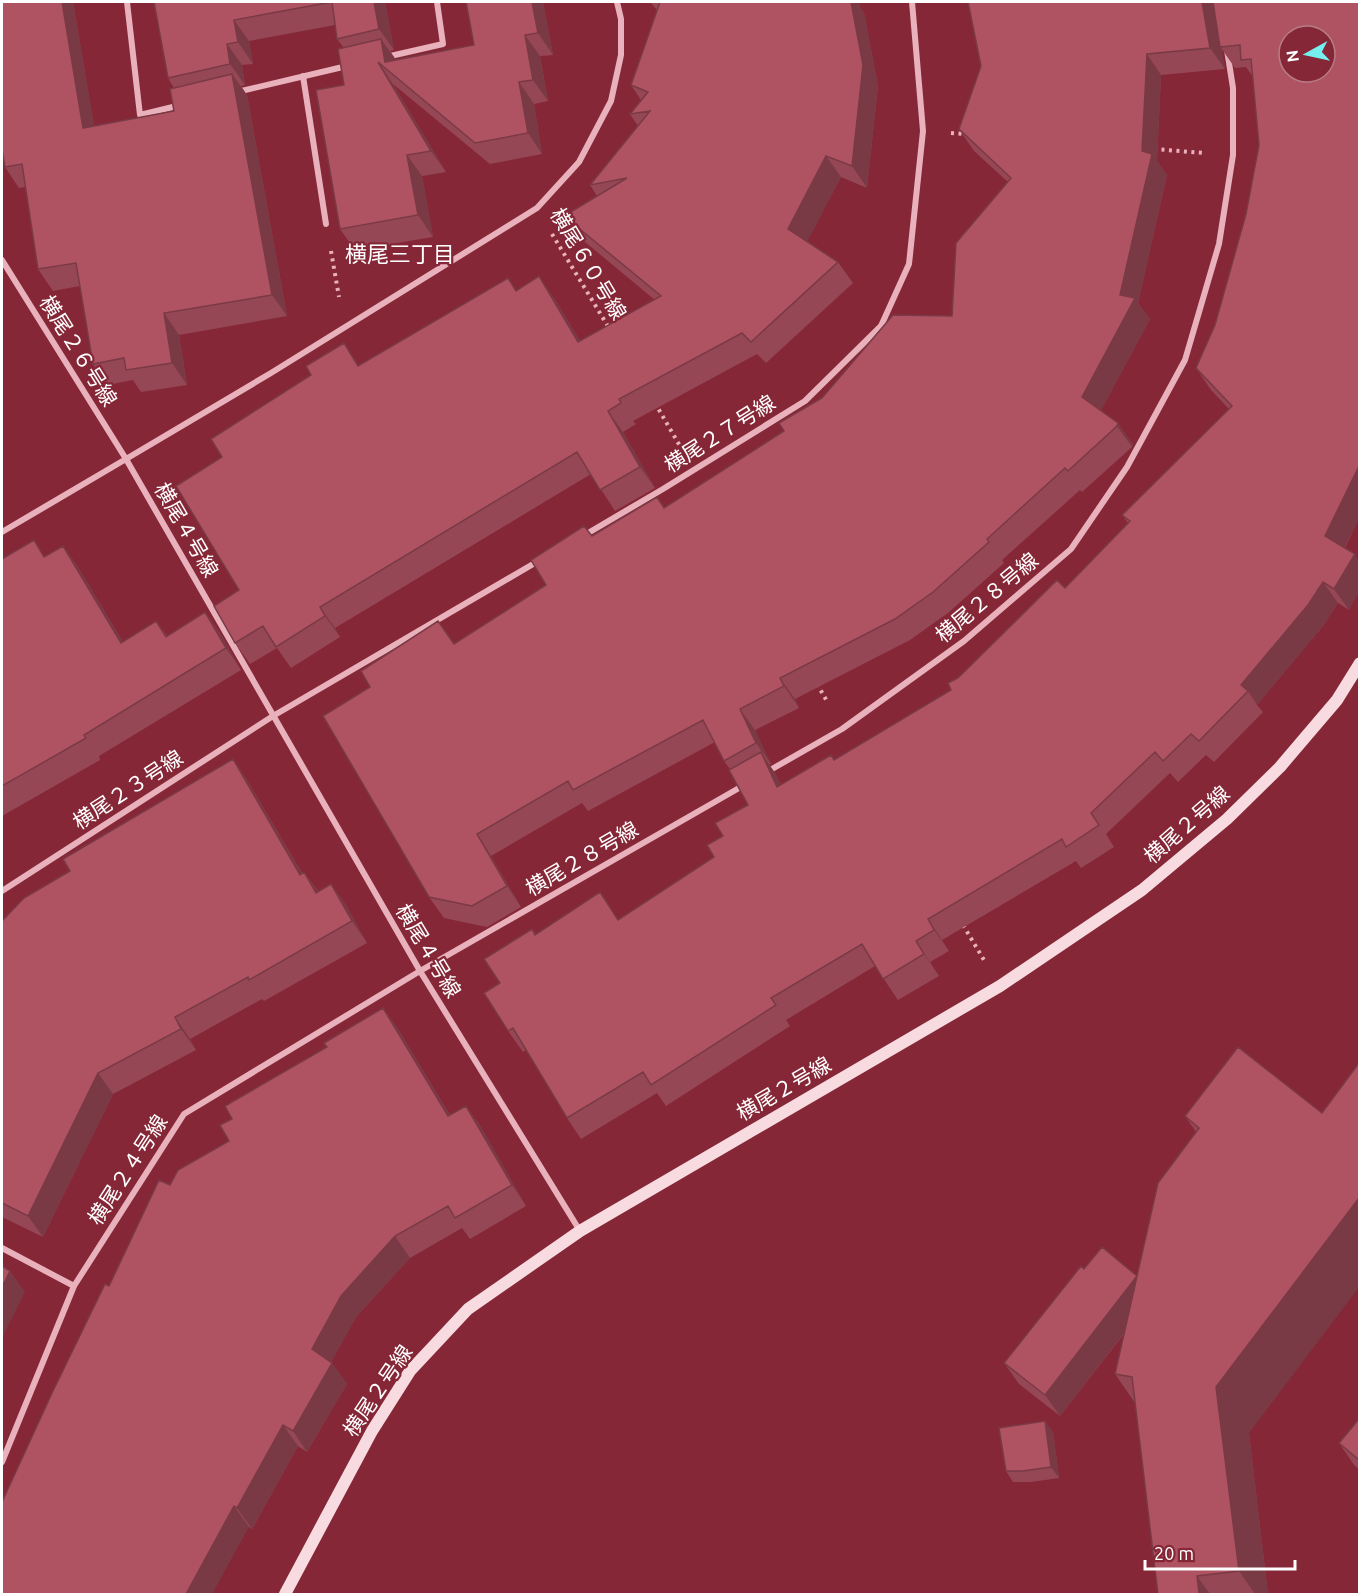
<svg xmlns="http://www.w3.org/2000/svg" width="1361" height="1596" viewBox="0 0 1361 1596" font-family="Ubuntu,'Noto Sans JP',sans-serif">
<rect width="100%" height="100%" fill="#852737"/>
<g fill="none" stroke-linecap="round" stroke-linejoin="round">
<!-- path -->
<path stroke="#e8b1bb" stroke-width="4" stroke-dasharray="3 4.5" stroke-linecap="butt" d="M 951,133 L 967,134
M 1154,149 L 1204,153
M 552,234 L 609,328
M 331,251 L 339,297
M 655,403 L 680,446
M 817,684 L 828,703
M 963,925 L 984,960"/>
<!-- street -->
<path stroke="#e8b1bb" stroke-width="6" d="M 127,2 L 140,115 L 181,105
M 386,57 L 443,44 L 437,2
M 303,76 L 326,224
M 237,92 L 347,66
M 2,260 L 126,459 L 2,532
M 583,536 L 663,489 L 805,401 L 881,326 L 909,264 L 923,131 L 912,2
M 765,773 L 842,729 L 964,641 L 1071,549 L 1127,467 L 1185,360 L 1219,244 L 1233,155 L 1233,88 L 1227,50
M 2,891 L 273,716 L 540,560
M 580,1231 L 420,971 L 126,459 L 271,373 L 537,208 L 579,162 L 611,101 L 621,55 L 621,19 L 617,2
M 2,1248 L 74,1286
M 2,1462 L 74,1286 L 184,1114 L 420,971 L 746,784"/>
<!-- secondary -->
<path stroke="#f7dbe0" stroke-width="12" d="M 285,1594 L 372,1431 L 410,1371 L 468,1309 L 580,1231 L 1000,986 L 1142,890 L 1227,819 L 1280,767 L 1337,700 L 1360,663"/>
</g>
<!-- wall -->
<path fill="#964755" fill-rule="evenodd" d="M 73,2 L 94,126 L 174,111 L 174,88 L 168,78 L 154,2 L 385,2 L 394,50 L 390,51 L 396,60 L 474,45 L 543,2 L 553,55 L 540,56 L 548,101 L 534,104 L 542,154 L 490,164 L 393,84 L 446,172 L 422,176 L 433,237 L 355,250 L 340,229 L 344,48 L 337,39 L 335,25 L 249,41 L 253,64 L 242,65 L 245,85 L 241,86 L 247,95 L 287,316 L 179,335 L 187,385 L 141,392 L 133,380 L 107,385 L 93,364 L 80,286 L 53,291 L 38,269 L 25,187 L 19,188 L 5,167 Z
M 650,2 L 859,2 L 860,7 L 864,13 L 878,86 L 867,188 L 841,177 L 807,241 L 838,262 L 853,283 L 766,363 L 757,354 L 633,421 L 636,424 L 623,432 L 655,488 L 615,511 L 591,474 L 335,628 L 340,637 L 291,668 L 277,648 L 250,664 L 235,643 L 239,590 L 222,457 L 311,375 L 359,365 L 516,290 L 554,298 L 580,341 L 655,300 L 579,237 L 564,216 L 597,196 L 590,185 L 638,126 L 630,114 L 641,100 L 631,85 L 657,10 Z
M 1359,2 L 1359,518 L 1345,548 L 1349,610 L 1338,603 L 1323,626 L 1257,705 L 1263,712 L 1214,762 L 1206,755 L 1178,782 L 1170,773 L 1106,834 L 1114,847 L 1081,868 L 1076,861 L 942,940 L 949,951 L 930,962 L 939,976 L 898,1000 L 875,966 L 786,1020 L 790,1026 L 666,1106 L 657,1093 L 581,1139 L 567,1118 L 526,1050 L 523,1052 L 508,1031 L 500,983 L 532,929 L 536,934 L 619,919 L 714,857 L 723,836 L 748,805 L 730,769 L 724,761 L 715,742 L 588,811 L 582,803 L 491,856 L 521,907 L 487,927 L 444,918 L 429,897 L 454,644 L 546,585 L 592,536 L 657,497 L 665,508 L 784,431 L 822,398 L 952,316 L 1008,182 L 974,151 L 959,129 L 981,66 ZM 1221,48 L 1235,68 L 1246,67 L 1253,77 L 1259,145 L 1246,214 L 1215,325 L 1196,368 L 1211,390 L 1229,409 L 1122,515 L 1128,523 L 1065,588 L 958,678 L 951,690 L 835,760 L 781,785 L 775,773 L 769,765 L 771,764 L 755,730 L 799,708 L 795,699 L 910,640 L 948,613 L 1004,563 L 1002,560 L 1080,490 L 1082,492 L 1132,447 L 1133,445 L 1118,423 L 1101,410 L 1150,319 L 1138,303 L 1167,175 L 1157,161 L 1161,75 L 1225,69 Z
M 63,546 L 78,567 L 123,642 L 156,621 L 167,636 L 205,612 L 220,633 L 241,670 L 99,756 L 100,760 L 2,816 L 2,559 L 46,556 Z
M 233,759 L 247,780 L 302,873 L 304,872 L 318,891 L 331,884 L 346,905 L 367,943 L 264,1001 L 262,999 L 190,1039 L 196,1050 L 113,1094 L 43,1237 L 2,1217 L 2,921 L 70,871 Z
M 383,1008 L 398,1029 L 450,1115 L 466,1106 L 481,1127 L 526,1206 L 470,1239 L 462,1228 L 410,1258 L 356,1317 L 331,1362 L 347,1384 L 307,1452 L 298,1446 L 252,1529 L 249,1527 L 2,1503 L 109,1286 L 170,1185 L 229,1141 L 232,1119 L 327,1047 Z
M 1238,1047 L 1249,1433 L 1268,1594 L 1158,1594 L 1135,1403 L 1115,1374 L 1124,1334 L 1060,1416 L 1019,1384 L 1004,1363 L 1084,1269 L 1137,1276 L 1196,1132 L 1185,1116 Z
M 1359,1419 L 1359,1469 L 1354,1465 L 1339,1443 Z
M 1053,1432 L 1059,1478 L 1031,1482 L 1013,1482 L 1006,1471 Z"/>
<!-- shaded-wall -->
<path fill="#7a3a45" d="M 62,2 L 73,2 L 98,149 L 83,128 Z
M 374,2 L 385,2 L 394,50 L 379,29 Z
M 532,2 L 543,2 L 553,55 L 538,33 Z
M 851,2 L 859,2 L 860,7 L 864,13 L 878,86 L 867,188 L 852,166 Z
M 1202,2 L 1214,2 L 1214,3 L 1225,69 L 1210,48 Z
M 234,20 L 249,41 L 253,64 L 238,42 Z
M 525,35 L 540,56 L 548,101 L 533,80 Z
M 381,39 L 396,60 L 385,62 Z
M 227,44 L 242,65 L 245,85 L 230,64 Z
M 1147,54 L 1161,75 L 1157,161 L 1167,175 L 1138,303 L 1150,319 L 1097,418 L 1082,397 L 1120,295 L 1142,151 Z
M 378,62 L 393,84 L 446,172 L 431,151 Z
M 232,74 L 247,95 L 287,316 L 272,295 Z
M 519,82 L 534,104 L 542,154 L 528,133 Z
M 407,155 L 422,176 L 433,237 L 418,215 Z
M 826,156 L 841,177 L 803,250 L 788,229 Z
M 539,276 L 554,298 L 593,363 L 578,342 Z
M 164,313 L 179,335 L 187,385 L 172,363 Z
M 608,411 L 623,432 L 655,488 L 640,467 Z
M 1118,423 L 1133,445 L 1132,447 L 1117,426 Z
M 1359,466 L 1359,518 L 1340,557 L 1325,536 Z
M 63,546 L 78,567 L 136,664 L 121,643 Z
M 1355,554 L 1359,561 L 1359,592 L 1349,610 L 1334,589 Z
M 1323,582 L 1338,603 L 1323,626 L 1257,705 L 1248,691 L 1241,685 Z
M 320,607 L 335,628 L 340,637 L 325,616 Z
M 205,612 L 220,633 L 241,670 L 226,648 Z
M 780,678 L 795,699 L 799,708 L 784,686 Z
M 740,709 L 755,730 L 771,764 L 756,743 Z
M 761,752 L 775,773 L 792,808 L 777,787 Z
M 233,759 L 247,780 L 315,896 L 300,875 Z
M 477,834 L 491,856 L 521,907 L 507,886 Z
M 304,872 L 319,893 L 316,893 Z
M 331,884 L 346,905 L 367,943 L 352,921 Z
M 928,919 L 942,940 L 949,951 L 934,930 Z
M 916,941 L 930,962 L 939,976 L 924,954 Z
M 383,1008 L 398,1029 L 463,1137 L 448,1116 Z
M 175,1017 L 190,1039 L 196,1050 L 181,1029 Z
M 98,1073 L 113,1094 L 43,1237 L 28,1216 Z
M 466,1106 L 481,1127 L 526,1206 L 512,1185 Z
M 1359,1198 L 1359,1287 L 1249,1433 L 1268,1594 L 1255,1594 L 1239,1571 L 1216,1387 Z
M 395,1236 L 410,1258 L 356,1317 L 327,1370 L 312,1349 L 341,1296 Z
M 10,1271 L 25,1292 L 2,1338 L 2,1287 Z
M 1137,1276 L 1152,1297 L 1060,1416 L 1045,1395 Z
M 332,1363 L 347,1384 L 307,1452 L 293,1431 Z
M 1045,1421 L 1053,1432 L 1059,1478 L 1051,1467 Z
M 283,1425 L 298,1446 L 252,1529 L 237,1508 Z
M 234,1506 L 249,1527 L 212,1594 L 186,1594 Z
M 1197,1576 L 1210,1594 L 1199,1594 Z"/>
<!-- building -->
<path fill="#af5363" stroke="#7a3a45" stroke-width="1.5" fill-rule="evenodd" d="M 2,2 L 62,2 L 83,128 L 174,111 L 170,89 L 232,74 L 272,295 L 164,313 L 172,363 L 126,370 L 124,358 L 93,364 L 76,263 L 38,269 L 22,164 L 5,167 L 2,150 Z
M 154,2 L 374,2 L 379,29 L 337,39 L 332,2 L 234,20 L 238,42 L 227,44 L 230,64 L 168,78 Z
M 466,2 L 532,2 L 538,33 L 525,35 L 533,80 L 519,82 L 528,133 L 475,143 L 378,62 L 431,151 L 407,155 L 418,215 L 340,229 L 316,90 L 344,85 L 338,49 L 381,39 L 385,62 L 474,45 Z
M 660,2 L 851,2 L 863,65 L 852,166 L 826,156 L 788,229 L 838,262 L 751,342 L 742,333 L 619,399 L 621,403 L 608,411 L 640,467 L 600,490 L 577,452 L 320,607 L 325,616 L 276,647 L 263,626 L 235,643 L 214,606 L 239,590 L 176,486 L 222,457 L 211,439 L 311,375 L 306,366 L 344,343 L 358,366 L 508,278 L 516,291 L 539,276 L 578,342 L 661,296 L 564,216 L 627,178 L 590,185 L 650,111 L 630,114 L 648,92 L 631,85 Z
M 968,2 L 1202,2 L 1210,48 L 1147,54 L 1142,151 L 1152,154 L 1120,295 L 1135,298 L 1082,397 L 1118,423 L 1117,426 L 1068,471 L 1065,468 L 987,539 L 989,542 L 933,592 L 895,619 L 780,678 L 784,686 L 740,709 L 756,743 L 724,761 L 703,720 L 573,790 L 568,781 L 477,834 L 507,886 L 472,906 L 429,897 L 323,716 L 370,687 L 361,671 L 438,621 L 454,644 L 546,585 L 531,560 L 584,526 L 592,536 L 657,497 L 664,508 L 784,431 L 779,423 L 822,398 L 893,315 L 952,316 L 956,243 L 1011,178 L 959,129 L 981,66 Z
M 1213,2 L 1359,2 L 1359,466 L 1325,536 L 1355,554 L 1334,589 L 1323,582 L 1308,605 L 1241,685 L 1248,691 L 1199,741 L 1191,734 L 1163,761 L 1155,752 L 1091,813 L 1099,825 L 1066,847 L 1062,839 L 928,919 L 934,930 L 916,941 L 924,954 L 883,979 L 862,944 L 771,998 L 776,1005 L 651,1085 L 643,1072 L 567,1118 L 513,1028 L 508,1031 L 484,993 L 500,983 L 484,959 L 532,929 L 535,935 L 600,892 L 618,920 L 714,857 L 707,845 L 723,836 L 715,823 L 748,805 L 729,770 L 761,752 L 777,787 L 831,755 L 834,760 L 951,690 L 948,683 L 958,678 L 1057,580 L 1065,588 L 1130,521 L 1122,515 L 1232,406 L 1196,368 L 1215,325 L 1246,214 L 1259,145 L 1251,59 L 1241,60 L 1240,45 L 1220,47 ZM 1289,36 L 1325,36 L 1325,72 L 1289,72 Z
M 34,540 L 44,557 L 63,546 L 121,643 L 156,621 L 166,637 L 205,612 L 226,648 L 84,735 L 86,738 L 2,786 L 2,559 Z
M 233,759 L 300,875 L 304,872 L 316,893 L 331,884 L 352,921 L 249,980 L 248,977 L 175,1017 L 181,1029 L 98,1073 L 28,1216 L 2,1203 L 2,921 L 24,898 L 70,871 L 63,859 Z
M 383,1008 L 448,1116 L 466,1106 L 512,1185 L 455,1218 L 448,1206 L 395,1236 L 341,1296 L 312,1349 L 332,1363 L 293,1431 L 283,1425 L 237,1508 L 234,1506 L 186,1594 L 2,1594 L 2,1502 L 53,1391 L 105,1284 L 109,1286 L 159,1180 L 170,1185 L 178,1170 L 229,1141 L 220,1125 L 232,1119 L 225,1106 L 327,1047 L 324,1043 Z
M 1238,1047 L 1322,1113 L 1359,1063 L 1359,1198 L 1216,1387 L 1239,1571 L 1197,1576 L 1199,1594 L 1158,1594 L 1132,1377 L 1115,1374 L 1158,1183 L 1199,1128 L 1185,1116 Z
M 1102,1247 L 1137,1276 L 1045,1395 L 1004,1363 L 1081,1266 L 1084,1269 Z
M 2,1266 L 10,1271 L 2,1287 Z
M 1359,1419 L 1359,1460 L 1339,1443 Z
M 1045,1421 L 1051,1467 L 1023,1471 L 1006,1471 L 999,1428 Z"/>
<g text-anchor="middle" stroke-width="4.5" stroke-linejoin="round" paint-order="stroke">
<!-- street labels -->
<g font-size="21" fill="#fff" stroke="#852737">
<text transform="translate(588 264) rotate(59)" y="7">横尾６０号線</text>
<text transform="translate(78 351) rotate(58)" y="7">横尾２６号線</text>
<text transform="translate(720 434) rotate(-32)" y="7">横尾２７号線</text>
<text transform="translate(186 530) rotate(60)" y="7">横尾４号線</text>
<text transform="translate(987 598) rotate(-40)" y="7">横尾２８号線</text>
<text transform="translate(128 790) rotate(-33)" y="7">横尾２３号線</text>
<text transform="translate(1187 825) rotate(-41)" y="7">横尾２号線</text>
<text transform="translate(582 859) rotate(-30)" y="7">横尾２８号線</text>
<text transform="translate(428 951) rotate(59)" y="7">横尾４号線</text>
<text transform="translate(784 1089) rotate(-30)" y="7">横尾２号線</text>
<text transform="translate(128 1170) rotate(-57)" y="7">横尾２４号線</text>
<text transform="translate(378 1391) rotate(-56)" y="7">横尾２号線</text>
</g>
<!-- neighbourhood labels -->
<g font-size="22" fill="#fff" stroke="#852737">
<text x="400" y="262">横尾三丁目</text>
</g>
</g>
<!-- border -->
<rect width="1361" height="1596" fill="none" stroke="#ffffff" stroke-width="6"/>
<!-- north arrow -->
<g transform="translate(1307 54) rotate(262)"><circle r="28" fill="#852737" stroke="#b67d87" stroke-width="1.5"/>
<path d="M0-4.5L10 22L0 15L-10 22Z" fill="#76f0ee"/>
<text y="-9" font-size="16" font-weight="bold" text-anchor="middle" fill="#ffffff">N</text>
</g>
<!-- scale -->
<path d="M1145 1560v9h150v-9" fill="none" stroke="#ffffff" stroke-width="3"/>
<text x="1154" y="1560" font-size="18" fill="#ffffff" stroke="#852737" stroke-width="4.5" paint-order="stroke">20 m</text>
</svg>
